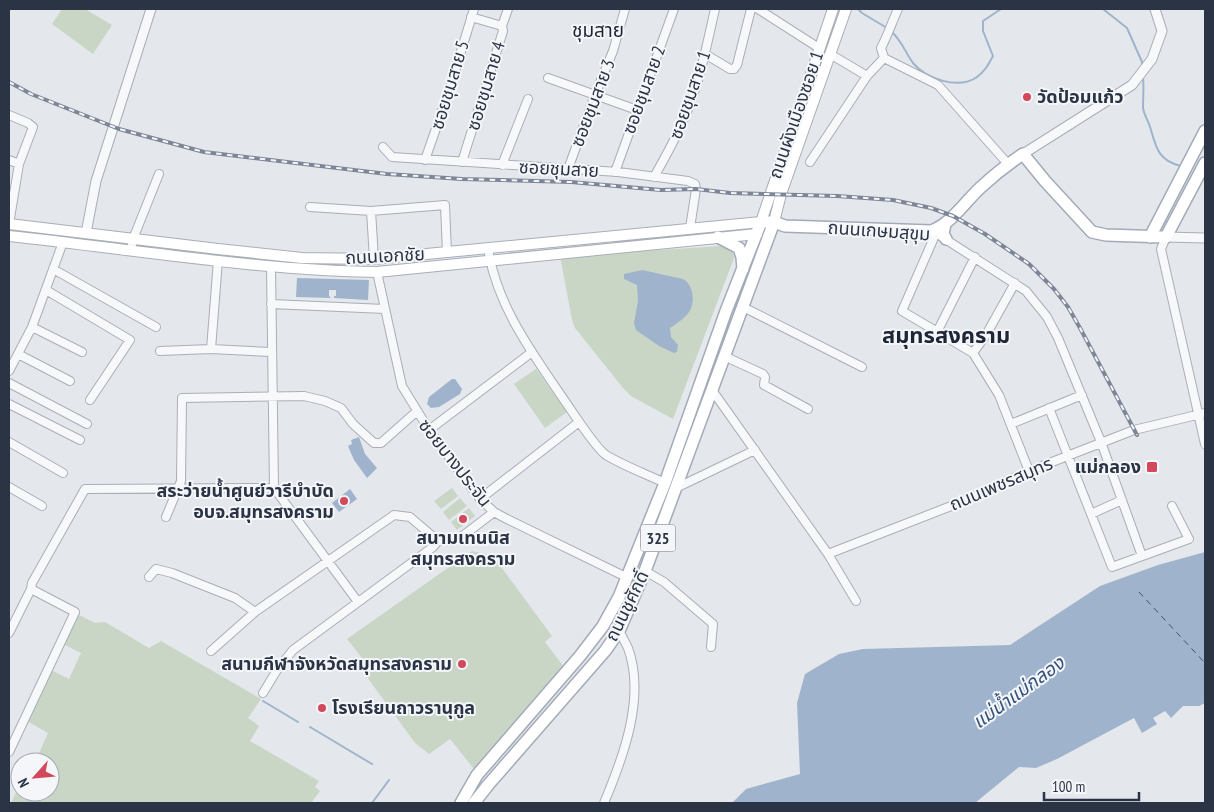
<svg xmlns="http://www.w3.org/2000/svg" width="1214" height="812" viewBox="0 0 1214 812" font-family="'PT Sans Narrow','Noto Sans Thai',sans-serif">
<rect width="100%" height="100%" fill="#e4e7ec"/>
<!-- green -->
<path fill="#c9d6c5" d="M 62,9 L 85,9 L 112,25 L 93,54 L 52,24 Z
M 722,246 C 727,247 734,251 734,258 L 673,419 L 631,396 L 623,388 L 575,328 L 572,320 L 560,256 Z
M 536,369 L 567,412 L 545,428 L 514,384 Z
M 452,488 L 458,496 L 441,509 L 434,501 Z
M 460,498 L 467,506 L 449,520 L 443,512 Z
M 469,508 L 475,516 L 457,530 L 451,522 Z
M 472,551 L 493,556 L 552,636 L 545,642 L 567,671 L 478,774 L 450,739 L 429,754 L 415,743 L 359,666 L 365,662 L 347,639 Z
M 75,613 L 95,623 L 105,622 L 149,648 L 161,641 L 261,699 L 248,718 L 259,726 L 250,741 L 319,781 L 315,787 L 320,791 L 311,803 L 11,803 L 20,784 L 20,792 L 50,792 L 50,762 L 35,762 L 48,733 L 25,720 L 49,669 L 69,679 L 81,653 L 61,643 Z"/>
<!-- water -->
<path fill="#9fb4cc" d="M 642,270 L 683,279 C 693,284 696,302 689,312 C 685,318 676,324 670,328 L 671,337 L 678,345 L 677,352 L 674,353 L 659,346 L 636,330 L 634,323 L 638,301 L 637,285 L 624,279 L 624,274 Z
M 297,278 L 369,280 L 368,300 L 334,298 L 334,296 L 336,296 L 336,290 L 329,290 L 329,296 L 331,298 L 296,297 Z
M 452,379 L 455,379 L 462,389 L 460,394 L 439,407 L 431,408 L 427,404 L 429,397 Z
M 359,437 L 365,454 L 377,468 L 367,478 L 354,460 L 348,446 L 352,444 L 351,440 Z
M 350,489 L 357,499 L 339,512 L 332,503 Z
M 1205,552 L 1205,703 L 1199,706 L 1183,706 L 1171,718 L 1165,711 L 1153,718 L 1157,724 L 1142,733 L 1134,718 L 1057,759 L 1036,768 L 1019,767 L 975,803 L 732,803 L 746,789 L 800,774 L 797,703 L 805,674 L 839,654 L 863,649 L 1010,645 L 1100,586 L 1158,565 Z"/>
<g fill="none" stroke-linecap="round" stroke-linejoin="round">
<!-- stream -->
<path stroke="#9fb4cc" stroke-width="2" d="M 858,9 L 862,13 L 887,28
M 1103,9 L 1127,28 L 1142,62 L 1142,67
M 891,31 C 902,41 905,52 913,63 C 926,79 959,90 977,77 C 985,71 988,65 993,56 L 983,31 L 983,21 L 1001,9
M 1143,76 C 1144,87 1143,97 1143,108 C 1144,115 1149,122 1151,130 C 1156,148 1159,161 1181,166
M 263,701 L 298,722
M 310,727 L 372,764
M 372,803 L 389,780"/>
<!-- ferry -->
<path stroke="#34527a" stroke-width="1" stroke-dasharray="6 5" stroke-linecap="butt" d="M 1139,592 L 1205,663"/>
<defs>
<path id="minor" d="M 758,9 L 819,48
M 898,9 C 892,22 888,35 881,48 L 884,58 L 938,85 L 1008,164
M 471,17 L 502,26
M 705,54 L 730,69 L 734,69 L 737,65 L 751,9
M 830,54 L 867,76
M 548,78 L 637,110
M 9,115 L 28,123 L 33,127 L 19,164 L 9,224
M 383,147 L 392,157 L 618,172 L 688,181 L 695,184 L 696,189 L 690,228
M 9,160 L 19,164
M 425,160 L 447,97 L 474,9
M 462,162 L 503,31 L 502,26 L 508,9
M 810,162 L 867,76 L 884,58
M 502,165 L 528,99
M 568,169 L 595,95 L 613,51 L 625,9
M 615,172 L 674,9
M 654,177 C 666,156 677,136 686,114 C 700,81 707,44 715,9
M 310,207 L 371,211 L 445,205 L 447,253
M 371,211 L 374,259
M 936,233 L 902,311 L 973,353 L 999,395 L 1029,471
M 942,237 L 1026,291 L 1047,317 L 1058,338 L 1101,442 L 1142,556
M 1166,237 L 1161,249 L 1205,444
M 488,248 C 497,310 539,362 573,413 C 580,423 597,449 606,455 C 624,466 646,474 665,483
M 131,250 L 133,239 L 159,174
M 271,267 L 274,488 L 358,602
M 53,269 L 156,327
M 377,272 L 402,386 L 429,430 L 480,499 L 494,512 L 505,518 L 626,577
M 46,290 L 130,340 L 90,400
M 271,304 L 385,309
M 743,307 L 862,367
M 32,327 L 82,352
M 937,332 L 975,257
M 211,349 L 218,260
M 160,351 L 211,349 L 271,352
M 973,353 L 986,335 L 1015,283
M 18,354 L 70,381
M 724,356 L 763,374 L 765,377 L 764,385 L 808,409
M 9,371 L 32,327 L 63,242
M 9,383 L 87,424
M 712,390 L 828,554 L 856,601
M 9,404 L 80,440
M 1049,408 L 1112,567 L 1189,539 L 1172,506
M 1011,424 L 1082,395
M 429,430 L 532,352
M 9,442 L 63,473
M 9,487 L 42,506
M 676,488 L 755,450
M 480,499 L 579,422
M 1091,514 L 1122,500
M 166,517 L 181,481 L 182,398 L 304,396 L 325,401 L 341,408 L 353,424 L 374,443 L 381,443 L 416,412
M 828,554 L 964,501 L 1029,471 L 1134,430 L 1205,413
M 645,571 L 664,582 L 713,624 L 711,647
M 149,577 L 156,569 L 172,573 L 235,598 L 255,612
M 9,633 L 31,589 L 32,583 L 85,489 L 274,488
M 211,651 L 255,612 L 394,515 L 410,517 L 438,541 L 452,541 L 460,538 L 494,512
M 263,693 L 277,670 L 293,650 L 433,547 L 438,541
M 9,752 L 75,612 L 31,589
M 604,803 C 623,758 646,697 628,648 C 625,642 622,636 619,631"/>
<path id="tertiary" d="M 1023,154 L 1132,85 L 1152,59 L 1162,31 L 1155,9
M 86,233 L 96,181 L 151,9
M 1166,237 L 1205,238"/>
<path id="secondary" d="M 774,222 L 781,194 L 846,9
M 9,224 L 218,249 L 302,258 L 374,259 L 761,222 L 833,9
M 9,236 C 131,249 254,270 377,272 L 757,234"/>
<path id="primary" d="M 945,224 L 943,234 L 946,239
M 718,237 L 739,248 L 742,257 L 743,269
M 1150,237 L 1205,131
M 461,803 L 477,775 L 580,656 L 603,626 L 619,597 L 665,483 L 726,311 L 761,222 L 774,222 L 785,226 L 931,231 C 951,224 965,202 980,188 C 994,175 1008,164 1023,154 L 1045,181 L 1092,232 L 1106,235 L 1166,237 L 1205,163
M 474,803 L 488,785 L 605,651 L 619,631 L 645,571 L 774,222"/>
</defs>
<!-- minor casing -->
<use href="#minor" stroke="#a9aeb7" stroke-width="10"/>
<!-- tertiary casing -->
<use href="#tertiary" stroke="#a9aeb7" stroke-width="11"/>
<!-- secondary casing -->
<use href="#secondary" stroke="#a9aeb7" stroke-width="12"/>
<!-- primary casing -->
<use href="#primary" stroke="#a3abb8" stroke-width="14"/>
<!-- minor -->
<use href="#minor" stroke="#f7f8fa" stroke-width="8"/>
<!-- tertiary -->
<use href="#tertiary" stroke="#f7f8fa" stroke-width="9"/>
<!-- secondary -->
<use href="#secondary" stroke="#fff" stroke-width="10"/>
<!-- primary -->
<use href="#primary" stroke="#fff" stroke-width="11"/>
<defs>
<path id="rail" d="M 9,82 L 31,94 L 119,129 L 204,152 L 387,174 L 462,179 L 571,182 L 661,190 L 696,189 L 730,193 L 837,196 L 893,200 L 931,208 L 953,216 L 985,234 L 1029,264 L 1054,289 L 1068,307 L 1080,328 L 1137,435"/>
</defs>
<!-- rail casing -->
<use href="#rail" stroke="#7d8696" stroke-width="4"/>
<!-- rail -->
<use href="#rail" stroke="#f4f6f9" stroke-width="2" stroke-dasharray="5.5" stroke-linecap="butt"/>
</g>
<!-- markers -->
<g fill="#d1495b" stroke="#f4f6f9" stroke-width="2">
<circle cx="1027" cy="97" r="5"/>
<rect x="1146" y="461" width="12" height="12" rx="2.5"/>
<circle cx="344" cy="501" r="5"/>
<circle cx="463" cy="519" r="5"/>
<circle cx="462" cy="664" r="5"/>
<circle cx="322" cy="708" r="5"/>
</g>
<g text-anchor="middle" stroke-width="4" stroke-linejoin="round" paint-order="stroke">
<!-- shield labels -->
<rect fill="#f4f6f9" stroke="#676e7b" stroke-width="1" x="640.5" y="524.5" width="35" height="27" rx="4"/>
<g font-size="16" font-weight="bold" fill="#2b3445">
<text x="658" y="544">325</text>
</g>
<!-- street labels -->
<g font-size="18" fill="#2b3445" stroke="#f4f6f9">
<text transform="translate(450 85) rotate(-73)" y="6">ซอยชุมสาย 5</text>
<text transform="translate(486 86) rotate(-73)" y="6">ซอยชุมสาย 4</text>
<text transform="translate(644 90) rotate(-70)" y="6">ซอยชุมสาย 2</text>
<text transform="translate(690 95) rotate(-71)" y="6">ซอยชุมสาย 1</text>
<text transform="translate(593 103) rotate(-69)" y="6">ซอยชุมสาย 3</text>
<text transform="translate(796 115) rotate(-71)" y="6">ถนนผังเมืองซอย 1</text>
<text transform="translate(559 169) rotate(3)" y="6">ซอยชุมสาย</text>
<text transform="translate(879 231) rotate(4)" y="6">ถนนเกษมสุขุม</text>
<text transform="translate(385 256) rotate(-3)" y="6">ถนนเอกชัย</text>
<text transform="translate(455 463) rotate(52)" y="6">ซอยบางประจัน</text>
<text transform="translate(1001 484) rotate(-23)" y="6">ถนนเพชรสมุทร</text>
<text transform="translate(627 606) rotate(-64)" y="6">ถนนชูศักดิ์</text>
</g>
<!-- poi labels -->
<g font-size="18" font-weight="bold" fill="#2b3445" stroke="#f4f6f9" text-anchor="end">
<text x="1037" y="103" text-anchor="start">วัดป้อมแก้ว</text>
<text x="1141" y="473">แม่กลอง</text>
<text x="334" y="497">สระว่ายน้ำศูนย์วารีบำบัด<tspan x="334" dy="21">อบจ.สมุทรสงคราม</tspan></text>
<text x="463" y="544" text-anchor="middle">สนามเทนนิส<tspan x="463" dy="21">สมุทรสงคราม</tspan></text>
<text x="452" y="670">สนามกีฬาจังหวัดสมุทรสงคราม</text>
<text x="332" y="714" text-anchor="start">โรงเรียนถาวรานุกูล</text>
</g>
<!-- neighbourhood labels -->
<g font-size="19" fill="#1d2536" stroke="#f4f6f9">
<text x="598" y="37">ชุมสาย</text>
</g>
<!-- water labels -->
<g font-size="19" font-style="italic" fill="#34527a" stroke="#f4f6f9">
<text transform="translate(1018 692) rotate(-36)" y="7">แม่น้ำแม่กลอง</text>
</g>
<!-- district labels -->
<g font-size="22" font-weight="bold" fill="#1d2536" stroke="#f4f6f9">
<text x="946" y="343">สมุทรสงคราม</text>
</g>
</g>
<!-- border -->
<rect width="1214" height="812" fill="none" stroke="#2b3445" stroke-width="20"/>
<!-- north arrow -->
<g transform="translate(35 777) rotate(243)"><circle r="24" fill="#f4f6f9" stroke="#a4a8b1"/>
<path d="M0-4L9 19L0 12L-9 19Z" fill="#d1495b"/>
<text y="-8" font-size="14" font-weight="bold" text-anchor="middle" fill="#2b3445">N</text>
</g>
<!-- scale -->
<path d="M1044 792v8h95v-8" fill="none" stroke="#2b3445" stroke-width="2.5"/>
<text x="1052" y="792" font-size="15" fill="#2b3445" stroke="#f4f6f9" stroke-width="4" paint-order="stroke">100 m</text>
</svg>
